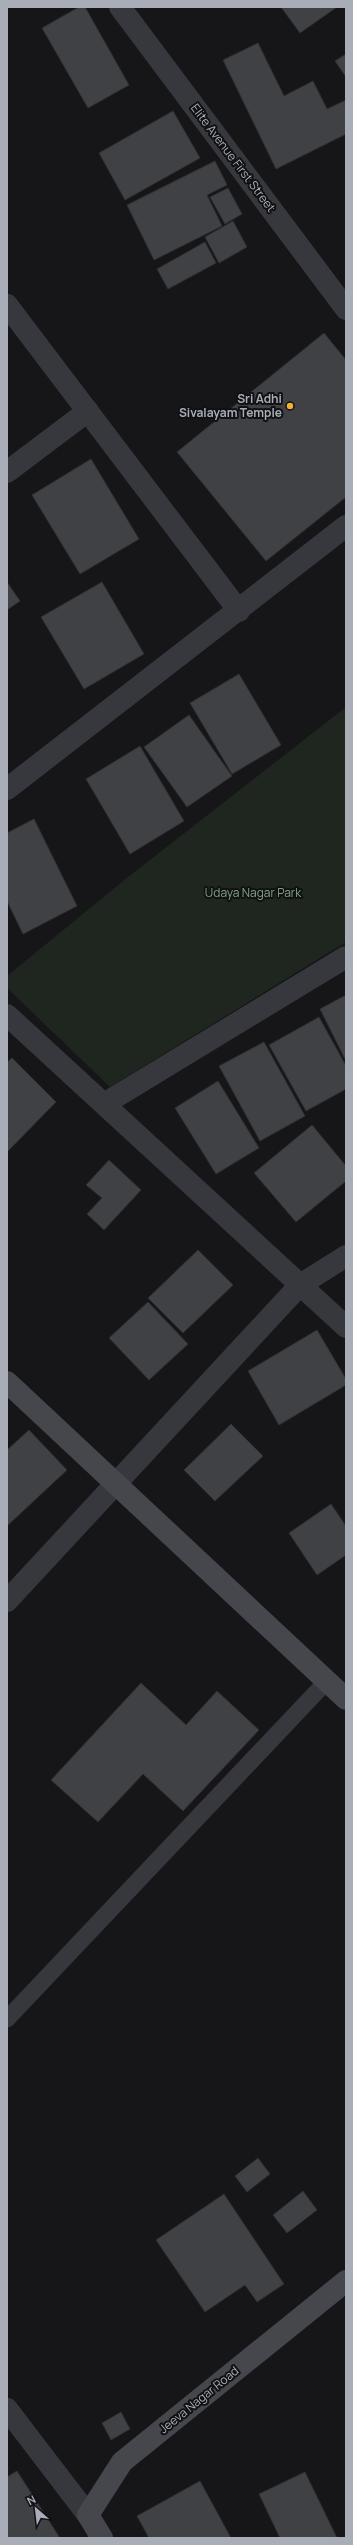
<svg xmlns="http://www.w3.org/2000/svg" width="353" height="2545" viewBox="0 0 353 2545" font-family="Manrope,sans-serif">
<rect width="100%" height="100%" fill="#161618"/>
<!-- green -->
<path fill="#1e261f" d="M 346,707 L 346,942 L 110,1087 L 7,988 L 7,976 L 128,877 Z"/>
<!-- building -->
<path fill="#404145" stroke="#303034" d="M 79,7 L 85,7 L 129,85 L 88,108 L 42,28 Z
M 281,7 L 337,7 L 300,33 Z
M 258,43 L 284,96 L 313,81 L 327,109 L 346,100 L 346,134 L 276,169 L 223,60 Z
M 346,54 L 346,77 L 335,61 Z
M 173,111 L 200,158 L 125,200 L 99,153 Z
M 215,161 L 227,185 L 207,195 L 222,226 L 154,260 L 127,205 Z
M 228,188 L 242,214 L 225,224 L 210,197 Z
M 233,221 L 247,247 L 219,263 L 205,237 Z
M 205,242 L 216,263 L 168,289 L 157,269 Z
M 324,333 L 346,360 L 346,497 L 266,561 L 177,452 Z
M 91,459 L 139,539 L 80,574 L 32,495 Z
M 7,582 L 20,601 L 7,610 Z
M 102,582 L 144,654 L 84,689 L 41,617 Z
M 239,674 L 281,745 L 232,774 L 190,703 Z
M 189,715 L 232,776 L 187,807 L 144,747 Z
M 140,746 L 184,821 L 130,854 L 86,779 Z
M 34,819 L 77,906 L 23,934 L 7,901 L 7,833 Z
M 346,995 L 346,1061 L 320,1009 Z
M 319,1017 L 346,1066 L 346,1089 L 306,1111 L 269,1045 Z
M 264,1042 L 305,1116 L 260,1141 L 219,1066 Z
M 12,1058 L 56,1102 L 7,1152 L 7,1062 Z
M 218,1081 L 259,1148 L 216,1174 L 175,1108 Z
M 312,1125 L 346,1166 L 346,1181 L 296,1222 L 254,1173 Z
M 109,1160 L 141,1190 L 104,1230 L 87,1214 L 102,1198 L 86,1185 Z
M 198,1250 L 233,1285 L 183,1333 L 148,1298 Z
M 148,1302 L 188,1344 L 149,1380 L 109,1338 Z
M 317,1330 L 346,1379 L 346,1385 L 279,1425 L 248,1371 Z
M 231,1424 L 263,1456 L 215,1501 L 184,1470 Z
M 29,1430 L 67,1470 L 7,1526 L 7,1450 Z
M 331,1504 L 346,1526 L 346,1555 L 317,1575 L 289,1533 Z
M 141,1683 L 186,1725 L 217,1691 L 259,1730 L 183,1811 L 143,1774 L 98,1822 L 51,1780 Z
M 258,2158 L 270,2174 L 247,2192 L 235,2176 Z
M 303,2191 L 317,2210 L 287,2233 L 273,2215 Z
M 224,2194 L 284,2284 L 257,2302 L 245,2285 L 205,2312 L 156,2240 Z
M 121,2412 L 130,2429 L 111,2440 L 102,2423 Z
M 17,2471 L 60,2538 L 7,2538 L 7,2477 Z
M 305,2472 L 337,2538 L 280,2538 L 259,2494 Z
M 200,2481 L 231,2538 L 149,2538 L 137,2516 Z"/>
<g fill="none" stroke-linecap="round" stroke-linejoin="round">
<!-- lane -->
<path stroke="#37383d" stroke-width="17" d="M 7,2019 L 326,1682"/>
<!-- street -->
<path stroke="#37383d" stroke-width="22" d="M 120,7 L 346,309
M 7,305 L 239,611
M 7,472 L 88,411
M 7,789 L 346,526
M 7,1015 L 346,1327
M 104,1104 L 346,957
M 7,1601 L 300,1285 L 346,1256
M 7,2409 L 88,2515"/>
<!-- secondary -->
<path stroke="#45474d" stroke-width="22" d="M 7,1382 L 346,1699
M 102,2538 L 88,2515 L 122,2462 L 346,2281"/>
</g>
<!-- markers -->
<circle fill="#f2b134" stroke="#111113" stroke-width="1.5" cx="290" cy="406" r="4"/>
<g text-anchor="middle" stroke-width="4" stroke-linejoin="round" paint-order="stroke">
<!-- street labels -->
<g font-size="12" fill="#a8adb8" stroke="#111113">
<text transform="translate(233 158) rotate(53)" y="4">Elite Avenue First Street</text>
<text transform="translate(199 2400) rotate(-39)" y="4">Jeeva Nagar Road</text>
</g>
<!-- poi labels -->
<g font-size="12" font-weight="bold" fill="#a8adb8" stroke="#111113" text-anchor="end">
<text x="282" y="403">Sri Adhi<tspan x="282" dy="14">Sivalayam Temple</tspan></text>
</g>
<!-- park labels -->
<g font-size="12" fill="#7fa381" stroke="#111113">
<text x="253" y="897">Udaya Nagar Park</text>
</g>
</g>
<!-- border -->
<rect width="353" height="2545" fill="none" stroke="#a8adb8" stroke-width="16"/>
<!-- north arrow -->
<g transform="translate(36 2509) rotate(332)" stroke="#111113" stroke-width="3" paint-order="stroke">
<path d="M0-3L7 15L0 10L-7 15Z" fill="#a8adb8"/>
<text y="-6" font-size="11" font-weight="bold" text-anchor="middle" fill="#a8adb8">N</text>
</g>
</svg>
